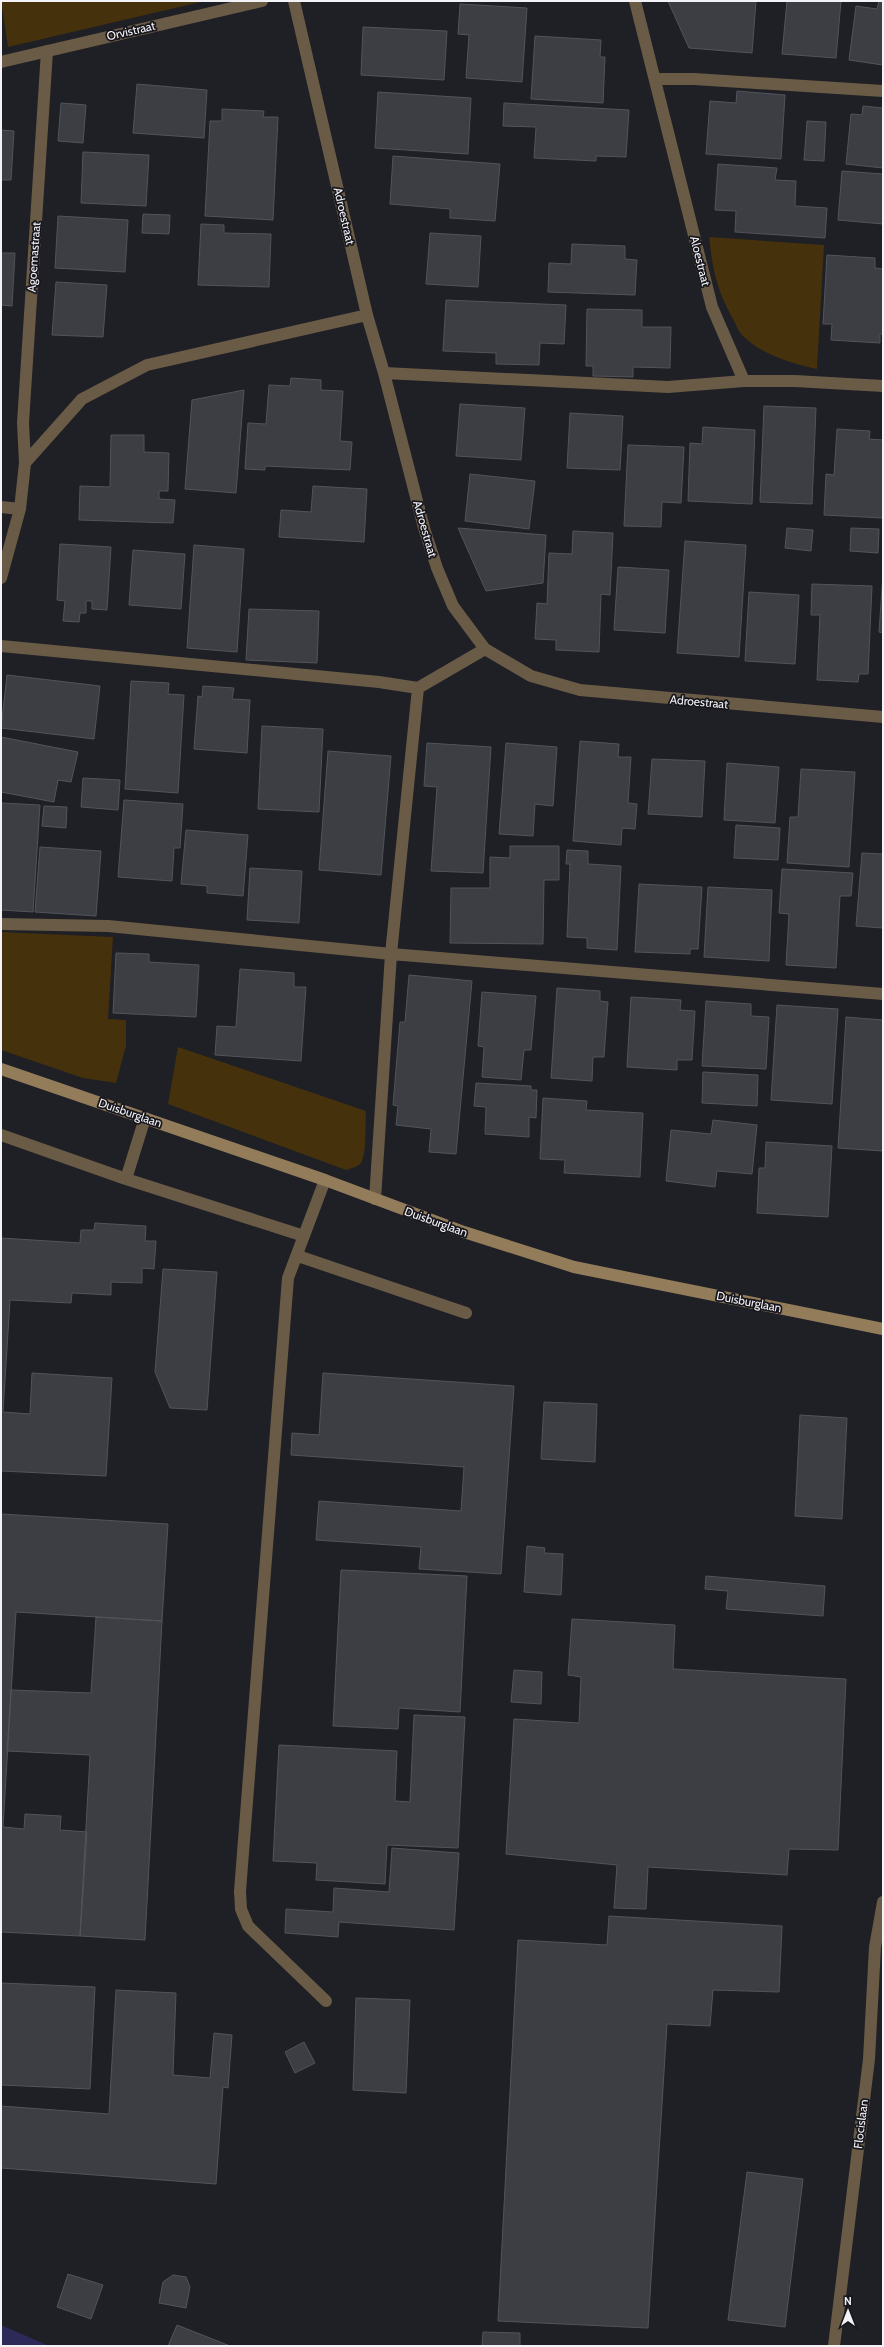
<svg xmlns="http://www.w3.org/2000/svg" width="884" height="2347" viewBox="0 0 884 2347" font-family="Cabin,sans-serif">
<rect width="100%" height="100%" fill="#1f1f26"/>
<!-- green -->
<path fill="#45310c" d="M 1,1 L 205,1 L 8,47 Z
M 709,237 L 824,245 L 817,369 C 792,364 760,354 742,335 C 738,331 736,324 733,319 C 716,288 713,271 709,237 Z
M 1,932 L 113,937 L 108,1019 L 126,1020 L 126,1046 L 116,1083 L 83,1078 L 1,1050 Z
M 178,1047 L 366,1111 C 365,1123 367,1153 361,1163 C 358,1167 351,1168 346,1170 L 168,1104 Z"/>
<!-- water -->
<path fill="#2d2a59" d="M 1,2325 L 49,2346 L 1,2346 Z"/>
<!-- building -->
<path fill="#3d3d44" stroke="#53545b" d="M 668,1 L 756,1 L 752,53 L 689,48 Z
M 787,1 L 841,1 L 836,58 L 782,54 Z
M 879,1 L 883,1 L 883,65 L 849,60 L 856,6 L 877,9 Z
M 460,4 L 527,8 L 522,82 L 466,78 L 469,35 L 458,34 Z
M 363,27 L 447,31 L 444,80 L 361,75 Z
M 535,36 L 601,40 L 600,57 L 605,57 L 603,103 L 531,99 Z
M 137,84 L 207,90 L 204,138 L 133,133 Z
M 737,91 L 785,95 L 781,159 L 706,154 L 710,101 L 736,103 Z
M 378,92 L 471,98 L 468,154 L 375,148 Z
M 61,103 L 86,105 L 83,143 L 58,141 Z
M 504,103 L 629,110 L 626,157 L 596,156 L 596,161 L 534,158 L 536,127 L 503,126 Z
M 863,106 L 883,108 L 883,168 L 846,164 L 851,114 L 862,115 Z
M 222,109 L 264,111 L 263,117 L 278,117 L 273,220 L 205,216 L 210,121 L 222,121 Z
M 807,121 L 826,122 L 824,161 L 804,160 Z
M 1,130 L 14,131 L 11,180 L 1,180 Z
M 83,152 L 149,155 L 146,206 L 81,203 Z
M 393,156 L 500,164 L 495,221 L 450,218 L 450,209 L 390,204 Z
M 718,164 L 777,168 L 775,180 L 796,181 L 795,206 L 827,208 L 825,238 L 735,232 L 736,211 L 715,210 Z
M 842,171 L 883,174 L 883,224 L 838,220 Z
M 143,214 L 170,215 L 169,234 L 142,233 Z
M 58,216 L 128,220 L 125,272 L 55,268 Z
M 201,224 L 224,225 L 224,233 L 271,234 L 269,287 L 198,285 Z
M 430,233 L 481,236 L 478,287 L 426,284 Z
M 572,244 L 625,246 L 625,259 L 637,260 L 635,295 L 548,292 L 549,263 L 571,264 Z
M 1,253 L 15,253 L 12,306 L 1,305 Z
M 827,255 L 875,258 L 875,268 L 883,269 L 883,334 L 880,334 L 880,343 L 831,340 L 832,324 L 823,324 Z
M 56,282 L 107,285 L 103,337 L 52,335 Z
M 446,300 L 566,305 L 564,344 L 540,343 L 539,365 L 496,364 L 496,353 L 443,351 Z
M 587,309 L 642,310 L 642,327 L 671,327 L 670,368 L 633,367 L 633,377 L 593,376 L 593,366 L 586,366 Z
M 291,378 L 321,380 L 321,390 L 343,391 L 340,441 L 352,442 L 350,470 L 265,466 L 265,470 L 245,469 L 248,423 L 266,424 L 269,385 L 290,386 Z
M 244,390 L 236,493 L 185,489 L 192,400 Z
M 460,404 L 525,408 L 521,460 L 456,456 Z
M 764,406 L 816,408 L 812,504 L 760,502 Z
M 570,413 L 623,416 L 620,470 L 567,468 Z
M 703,427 L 755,430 L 752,504 L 688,501 L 690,443 L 702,444 Z
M 837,429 L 870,431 L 869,439 L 883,440 L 883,518 L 824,515 L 826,474 L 834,475 Z
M 111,435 L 144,435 L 144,452 L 169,453 L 168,491 L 159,491 L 159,499 L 175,500 L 173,523 L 79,520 L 80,486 L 110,487 Z
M 628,445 L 684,447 L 681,503 L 662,502 L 661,527 L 624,526 Z
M 470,474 L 535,481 L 529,529 L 465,521 Z
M 313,486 L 367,489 L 364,542 L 279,537 L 281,510 L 311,512 Z
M 458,528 L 546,535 L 543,583 L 486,591 Z
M 787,528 L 813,530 L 811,551 L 785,548 Z
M 851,528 L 879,529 L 878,553 L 850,551 Z
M 573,531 L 613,533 L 610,595 L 601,594 L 599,652 L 556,650 L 556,640 L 535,639 L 537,603 L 547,604 L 549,553 L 572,554 Z
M 685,541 L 746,545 L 739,657 L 677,653 Z
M 60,544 L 111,547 L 107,610 L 92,609 L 92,601 L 86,601 L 86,613 L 80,613 L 79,622 L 63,621 L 65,601 L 57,600 Z
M 194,545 L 244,549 L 237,652 L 187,648 Z
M 133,550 L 185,554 L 181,609 L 129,605 Z
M 618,567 L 669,570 L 665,633 L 614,630 Z
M 883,574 L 883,633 L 879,632 Z
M 812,584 L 872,586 L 868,674 L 859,674 L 858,682 L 817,680 L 820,615 L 811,615 Z
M 749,592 L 799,595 L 795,664 L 745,661 Z
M 249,609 L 319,611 L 317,663 L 246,660 Z
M 7,675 L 100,686 L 94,739 L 1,728 Z
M 131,681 L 169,683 L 168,694 L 184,695 L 178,793 L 125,789 Z
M 203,686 L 234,688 L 232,699 L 250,700 L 247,753 L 194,749 L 198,696 L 202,697 Z
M 262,726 L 323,729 L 319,812 L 258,809 Z
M 1,737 L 78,752 L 71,782 L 58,780 L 54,802 L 1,792 Z
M 580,741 L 619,744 L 618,757 L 631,757 L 628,803 L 637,804 L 635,829 L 622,828 L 621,845 L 573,841 Z
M 427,743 L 491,747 L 483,873 L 431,871 L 437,787 L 424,786 Z
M 506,743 L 557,747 L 553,806 L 535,804 L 533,836 L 499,834 Z
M 328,751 L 391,756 L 381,875 L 319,870 Z
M 652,759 L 705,761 L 702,817 L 648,814 Z
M 727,763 L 779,767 L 775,823 L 724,820 Z
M 801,769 L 855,772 L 849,867 L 787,863 L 790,817 L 798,817 Z
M 83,778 L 120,780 L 118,810 L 81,807 Z
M 124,800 L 183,804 L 180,848 L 174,848 L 172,881 L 118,877 Z
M 1,803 L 40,805 L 33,912 L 1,910 Z
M 44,806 L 67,807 L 66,828 L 42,826 Z
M 736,825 L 780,828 L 778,860 L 734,858 Z
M 186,830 L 248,835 L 243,896 L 207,893 L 207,886 L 181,884 Z
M 510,846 L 559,846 L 559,880 L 544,880 L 543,944 L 450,943 L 451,888 L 490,888 L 490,857 L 510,858 Z
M 40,847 L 101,851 L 96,916 L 35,912 Z
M 567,850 L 588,851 L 588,864 L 621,866 L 617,950 L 587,948 L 587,938 L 567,937 L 570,864 L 566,864 Z
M 862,853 L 883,854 L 883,928 L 856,926 Z
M 250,868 L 302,871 L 299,923 L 247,920 Z
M 782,869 L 853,873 L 851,896 L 840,896 L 836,968 L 786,965 L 789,914 L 779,913 Z
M 639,884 L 702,887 L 698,949 L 690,949 L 690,954 L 635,952 Z
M 708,887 L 772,890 L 769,961 L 704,957 Z
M 116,953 L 149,954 L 149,962 L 199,965 L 196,1017 L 113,1013 Z
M 240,969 L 294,973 L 294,987 L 306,987 L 301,1061 L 215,1055 L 217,1026 L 236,1027 Z
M 409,975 L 472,981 L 456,1154 L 429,1152 L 431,1129 L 396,1125 L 398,1106 L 393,1105 L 400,1022 L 405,1022 Z
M 557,988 L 600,991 L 600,1001 L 608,1002 L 604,1057 L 593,1057 L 592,1081 L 551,1078 Z
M 482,992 L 536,996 L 531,1050 L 524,1050 L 521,1080 L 482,1077 L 484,1047 L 478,1046 Z
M 631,997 L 681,1000 L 680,1010 L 695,1011 L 692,1060 L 677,1060 L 677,1070 L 627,1067 Z
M 706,1001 L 751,1004 L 751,1016 L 769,1017 L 766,1069 L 702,1066 Z
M 777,1005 L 838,1009 L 832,1104 L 771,1100 Z
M 846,1017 L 883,1020 L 883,1151 L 838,1148 Z
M 703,1072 L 758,1075 L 757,1106 L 702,1103 Z
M 476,1083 L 531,1086 L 531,1090 L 537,1090 L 536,1118 L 529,1117 L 529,1137 L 485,1134 L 486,1107 L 474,1106 Z
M 543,1098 L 587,1101 L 586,1110 L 643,1113 L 640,1177 L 564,1173 L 565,1160 L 540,1159 Z
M 713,1120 L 757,1125 L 752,1174 L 717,1171 L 715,1187 L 666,1181 L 671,1130 L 711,1134 Z
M 766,1142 L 832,1146 L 828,1217 L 757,1213 L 759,1168 L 765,1168 Z
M 95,1223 L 146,1226 L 145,1241 L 156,1241 L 154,1269 L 142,1268 L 142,1283 L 111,1282 L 111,1295 L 72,1293 L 71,1303 L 10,1300 L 3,1412 L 30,1414 L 32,1373 L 112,1378 L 106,1476 L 1,1471 L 1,1238 L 80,1243 L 81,1230 L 94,1230 Z
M 163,1269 L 217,1272 L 207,1410 L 170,1408 L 155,1372 Z
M 323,1373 L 514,1386 L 501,1574 L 419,1569 L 421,1547 L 316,1540 L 319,1501 L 461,1511 L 464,1467 L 291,1455 L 292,1433 L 319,1435 Z
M 544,1402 L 597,1404 L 595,1462 L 541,1459 Z
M 800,1415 L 847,1418 L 842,1519 L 795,1516 Z
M 1,1514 L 168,1524 L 162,1621 L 16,1612 L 3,1827 L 24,1829 L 25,1814 L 61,1816 L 60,1830 L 87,1832 L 80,1936 L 1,1932 Z
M 527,1546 L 545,1548 L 544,1553 L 563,1554 L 561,1595 L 524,1592 Z
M 341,1570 L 467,1576 L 460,1712 L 399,1708 L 398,1729 L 333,1726 Z
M 706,1576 L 825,1586 L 823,1616 L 726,1609 L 728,1591 L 705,1589 Z
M 96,1617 L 162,1621 L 145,1940 L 80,1936 L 90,1755 L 7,1751 L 11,1690 L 91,1693 Z
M 572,1619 L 675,1625 L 673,1669 L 846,1679 L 838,1850 L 789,1849 L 787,1875 L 648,1867 L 646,1909 L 614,1908 L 617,1865 L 506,1854 L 514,1719 L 579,1723 L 581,1677 L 568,1675 Z
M 514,1670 L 542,1672 L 541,1704 L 511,1702 Z
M 414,1715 L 465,1717 L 458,1848 L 387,1845 L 385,1884 L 316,1880 L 317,1863 L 273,1861 L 279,1745 L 397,1751 L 395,1801 L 410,1802 Z
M 392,1848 L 459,1853 L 454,1930 L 339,1922 L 338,1937 L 285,1933 L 286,1909 L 333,1912 L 334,1888 L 389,1892 Z
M 609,1916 L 782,1926 L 779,1992 L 713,1990 L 710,2026 L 667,2024 L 648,2328 L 498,2321 L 518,1940 L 607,1945 Z
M 1,1983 L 95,1987 L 90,2089 L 1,2085 Z
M 116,1990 L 176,1993 L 173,2075 L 210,2078 L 214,2033 L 232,2035 L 228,2088 L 223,2087 L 216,2184 L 1,2168 L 1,2106 L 109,2114 Z
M 356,1998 L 410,2000 L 406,2093 L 353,2090 Z
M 304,2042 L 315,2063 L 295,2073 L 285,2052 Z
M 747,2172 L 803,2179 L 785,2327 L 728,2320 Z
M 68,2274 L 103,2285 L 91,2319 L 57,2307 Z
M 173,2275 L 186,2277 L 190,2287 L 186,2308 L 159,2303 L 163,2282 Z
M 177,2325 L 230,2346 L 168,2346 Z
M 483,2332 L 520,2333 L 520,2346 L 482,2346 Z"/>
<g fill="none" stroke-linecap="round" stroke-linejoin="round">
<!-- lane -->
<path stroke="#695b46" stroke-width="12" d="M 1,1135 L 126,1179 L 304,1236
M 126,1179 L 145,1118
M 325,1180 L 288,1278 L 240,1891 L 241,1909 L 248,1926 L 326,2001
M 298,1256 L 466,1313
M 834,2346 L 869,2059 L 875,1947 L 883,1902"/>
<!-- street -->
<path stroke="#695b46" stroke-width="12" d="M 294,1 L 367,315 L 384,373 L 424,528 L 437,568 L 453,606 L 485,649 L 531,676 L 580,690 L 883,717
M 635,1 L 712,307 L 744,381
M 1,62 L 262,1
M 655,79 L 694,79 L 883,91
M 384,373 L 668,387 L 744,381 L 795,381 L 883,386
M 25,463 L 82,399 L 147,365 L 367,315
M 1,507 L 20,509
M 1,578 L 20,509 L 25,463 L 23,423 L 47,51
M 1,646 L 379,682 L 418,688 L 485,649
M 1,924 L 108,926 L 391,954 L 883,994
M 375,1199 L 391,954 L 418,688"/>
<!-- secondary -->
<path stroke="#927c5a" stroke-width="12" d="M 1,1069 L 325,1180 L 464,1232 L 574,1267 L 883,1329"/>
</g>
<g text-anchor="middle" stroke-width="3.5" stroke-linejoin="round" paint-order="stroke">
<!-- street labels -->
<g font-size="12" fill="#f2f2f7" stroke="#16161c">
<text transform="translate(131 31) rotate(-13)" y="4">Orvistraat</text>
<text transform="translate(344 216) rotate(77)" y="4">Adroestraat</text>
<text transform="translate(34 257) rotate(-86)" y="4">Agoemastraat</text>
<text transform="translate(700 261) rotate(76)" y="4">Aloestraat</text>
<text transform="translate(425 529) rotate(74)" y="4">Adroestraat</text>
<text transform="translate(699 702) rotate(5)" y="4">Adroestraat</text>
<text transform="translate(130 1113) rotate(19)" y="4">Duisburglaan</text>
<text transform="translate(436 1222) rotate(20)" y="4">Duisburglaan</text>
<text transform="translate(749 1302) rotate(11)" y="4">Duisburglaan</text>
<text transform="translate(861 2124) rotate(-83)" y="4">Flocislaan</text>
</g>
</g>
<!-- border -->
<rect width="884" height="2347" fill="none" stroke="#f2f2f7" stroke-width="4"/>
<!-- north arrow -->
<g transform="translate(848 2311)" stroke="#16161c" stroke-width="3" paint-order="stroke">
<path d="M0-3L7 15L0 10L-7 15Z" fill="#f2f2f7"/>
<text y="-6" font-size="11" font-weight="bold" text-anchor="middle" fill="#f2f2f7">N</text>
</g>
</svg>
